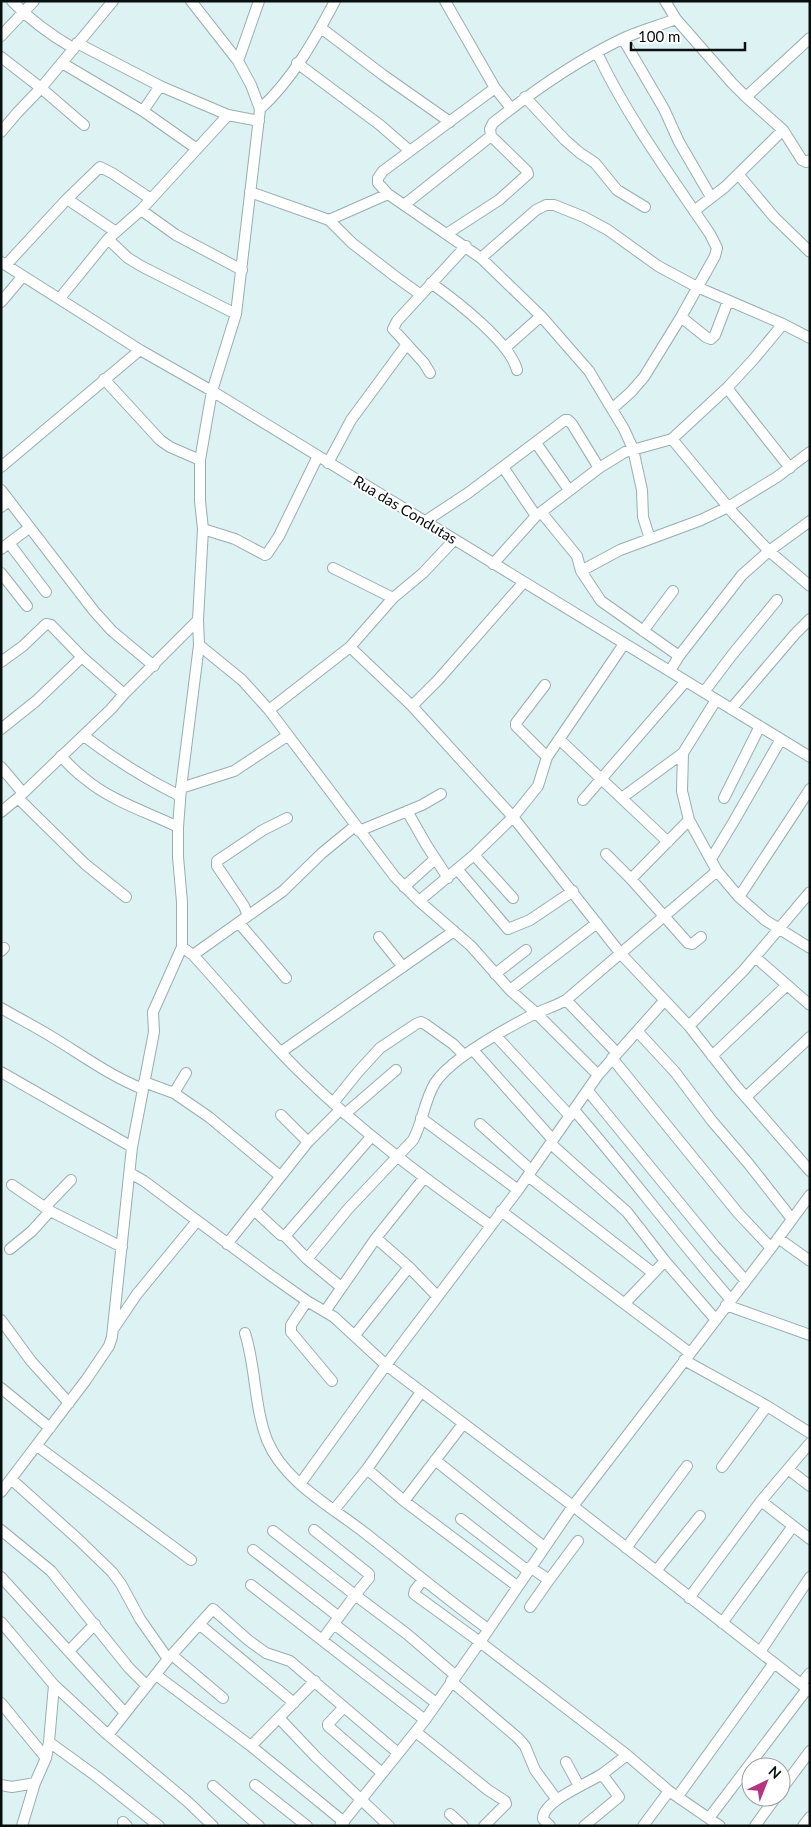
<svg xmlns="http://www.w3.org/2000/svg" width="811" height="1827" viewBox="0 0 811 1827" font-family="Lato,sans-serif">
<rect width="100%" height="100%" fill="#dcf2f3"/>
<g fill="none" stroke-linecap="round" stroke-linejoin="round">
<defs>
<path id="minor" d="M 12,1 C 30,20 51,35 73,48
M 445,1 L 495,88 L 511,108
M 665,1 L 676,19 L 732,83 L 746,97
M 321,28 L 383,75 L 450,122
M 1,36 L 34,1
M 623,39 L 664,109 L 679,142 L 711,197
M 77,43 L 160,86 L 228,115 L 259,121
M 597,53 C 628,118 670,175 710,234 L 717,248 L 715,256 L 681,317 L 644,377 L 631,392 L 613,408
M 1,57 L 41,88 L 84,125
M 238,61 L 259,1
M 62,63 L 143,111 L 197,149
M 297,63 L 380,125 L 410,151
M 495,88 L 383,171 L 378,178 L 378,183 L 388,194 L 481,258 L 541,316 L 589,371 L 624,429 L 633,449 L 642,490 L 643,517 L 650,539
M 525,97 L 565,140 L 580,153 L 595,163 L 617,190 L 645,207
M 260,109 C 292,80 315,39 335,1
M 143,111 L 160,86
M 783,130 L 746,97 L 810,38
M 1,132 L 17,113 L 41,88 L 113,1
M 738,174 L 774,217 L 810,252
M 250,192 L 329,220 L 352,243 L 396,277 L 421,295
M 67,199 L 116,232
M 404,205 L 491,136
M 141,210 L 176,235 L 242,270
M 694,211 L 725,187 L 783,130 L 802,160 L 806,162 L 810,160
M 329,220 L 388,194
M 448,233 L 499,200 L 528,174 L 527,171 L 491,136 L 490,129 L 493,123 C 533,91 576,61 622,39 C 639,31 658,26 676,19
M 108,239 L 128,258 L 141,266 L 236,314
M 481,258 L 536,210 L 546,205 L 554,205 L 584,217 L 608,230 L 658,266 L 697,287 L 783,324 L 810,338
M 1,262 L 140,350 L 212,391 L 810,757
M 6,265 L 67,199 L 100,167 L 112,173 L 151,199
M 431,283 C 455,300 510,342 517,370
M 60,298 L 108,239 L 141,210 L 228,115
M 1,302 L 23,276
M 681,317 L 706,337 L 711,339 L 715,335 L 728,301
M 505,348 L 541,316
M 430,373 L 424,363 L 393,329 L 397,321 L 466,246
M 104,379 L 160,440 L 170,447 L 200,460
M 727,388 L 790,468
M 672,439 L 733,513 L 769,551 L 810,586
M 536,443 L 569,490
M 328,463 L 351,420 L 407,344
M 1,467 L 140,350
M 503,467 L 536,516
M 1,490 L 94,611 L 112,631 L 154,666
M 1,507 L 9,501
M 541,512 L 577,556 L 581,571 L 620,550 L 701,520 L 728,507 L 777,477 L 810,452
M 424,522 L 468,493 L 565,420 L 568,420 L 572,424 L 599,468
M 203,529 L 235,539 L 265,555 L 267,554 L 279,536 L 318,456
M 9,543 L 46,592
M 1,549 L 29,528
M 493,564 L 536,516 L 599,468 L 625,452 L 672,439 L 727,388 L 753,360 L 783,324
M 333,568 L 393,598
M 581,571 L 601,601 L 679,656
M 1,573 L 27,606
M 643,631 L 673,591
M 199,645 L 242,680 L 269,710 L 395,877 L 419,901 L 471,946 L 510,990 L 536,1013 L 598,1075
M 350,647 L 412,706 L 513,817 L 621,954 L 689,1026 L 736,1086 L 810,1171
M 1,662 L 23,646 L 46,624 L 51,625 L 82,657 L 124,694
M 670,671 L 679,656 L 742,575 L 769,551 L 810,521
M 545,685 L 516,723 L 516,726 L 547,757
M 704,692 L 732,655 L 777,600
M 716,700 L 683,753 L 682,791 L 689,820 L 717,871 L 739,897 L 765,920 L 810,948
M 412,706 L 438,680 L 524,582
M 731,709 L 795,634 L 810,619
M 269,710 L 350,647 L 393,598 L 423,573 L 454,540
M 1,729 L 36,701 L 82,657
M 84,736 C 114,759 146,779 180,796
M 559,739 L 668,842
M 61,756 C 68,764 76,772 84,778 C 111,801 147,812 178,827
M 1,767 L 23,793
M 181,788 L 234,771 L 287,736
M 623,797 L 683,753
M 18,798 L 85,864 L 126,897
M 724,798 L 760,726
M 583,800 L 686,681
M 407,811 L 427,846 L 448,878
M 1,812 L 18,798 L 111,709 L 124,694 L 198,620
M 359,831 L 422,805 L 441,794
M 606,854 L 631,879 L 688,943 L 692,944 L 701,937
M 474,855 L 513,898
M 711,859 L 734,821 L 781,739
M 457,869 L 508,929 L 530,920 L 573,891
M 631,879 L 689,820
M 404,887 L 435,859
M 739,897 L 810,789
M 419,901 L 474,855 L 513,817 L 538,786 L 547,757 L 624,644
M 248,916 L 244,906 L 217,866 L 217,861 L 263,830 L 287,818
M 239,923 L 286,978
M 379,937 L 403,967
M 182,947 L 193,955 C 228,993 263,1036 301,1073 C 359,1130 424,1178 490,1225
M 1,951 L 4,948
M 193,955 L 283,891 L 322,853 L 355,826
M 755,957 L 810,1005
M 495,974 L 526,950
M 510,990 L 597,923
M 566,1000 L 617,1053
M 1,1008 C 18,1018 36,1027 52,1037 C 82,1055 110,1076 143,1089
M 689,1026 L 744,970 L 810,892
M 638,1032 L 675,1072 L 712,1121 L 748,1163 L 792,1219
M 496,1036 L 570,1116
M 473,1050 L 553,1140
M 281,1052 L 454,931
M 712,1056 L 787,985
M 612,1058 L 738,1213 L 771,1248
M 1,1072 L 132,1147
M 144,1082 L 174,1093 L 209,1117 L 280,1176
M 588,1091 L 714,1245 L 745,1280
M 174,1093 L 186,1073
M 746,1097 L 810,1037
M 333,1103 L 358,1072 L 380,1048 L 416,1024 L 421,1022 L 425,1024 L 453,1044 L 464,1055
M 574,1110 C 628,1172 677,1238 731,1300
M 345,1114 L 396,1070
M 281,1115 L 308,1142
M 421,1118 L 518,1190
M 480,1124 L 531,1170
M 551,1144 L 627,1212 L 665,1261 L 716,1320
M 130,1173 L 144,1181 L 266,1272 L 307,1301 L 334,1317 L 386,1365 L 573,1506 L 810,1691
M 528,1176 L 653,1273
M 12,1185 L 50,1211 L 122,1247
M 45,1207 L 71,1180
M 254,1210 L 281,1235 L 285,1236 L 307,1259 L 341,1287
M 501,1211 L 690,1353
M 285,1236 L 371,1137
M 376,1238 L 409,1267 L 437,1296
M 778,1238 L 810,1261
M 227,1244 L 308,1142 L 340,1110
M 10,1249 L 32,1231 L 50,1211
M 307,1259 L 348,1209 L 413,1140 C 423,1122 424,1101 435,1083 C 451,1058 507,1028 534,1014 C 545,1009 556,1006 566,1000 L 717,871
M 307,1301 L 291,1325 L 291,1332 L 332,1381
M 625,1303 L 665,1261
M 726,1305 L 810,1335
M 326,1310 L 376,1238 L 424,1178
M 1,1320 L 31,1361 L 69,1403
M 114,1328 L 137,1294 L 197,1221
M 245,1333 C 256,1368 254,1406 267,1440 C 284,1482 332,1507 365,1533 C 406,1565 446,1599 488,1629
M 355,1335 L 409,1267
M 684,1360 L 767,1406 L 810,1433
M 1,1388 L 50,1428
M 37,1446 L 191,1560
M 435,1460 L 544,1547
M 722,1467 L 767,1406
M 367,1469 L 404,1501 L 517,1586
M 788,1469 L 810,1486
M 11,1479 L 79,1540 L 112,1572 L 121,1584 L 140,1619 L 168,1659
M 300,1484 L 386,1365 L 518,1190 L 598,1075 L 664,1001
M 1,1492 L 86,1380 L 109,1346 L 112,1337 L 132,1147 L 154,1032 L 153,1012 L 182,947 L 182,902 L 178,857 L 178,827 L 181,788 L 199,645 L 198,620 L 203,529 L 200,501 L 200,460 L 212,391 L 236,314 L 260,109 L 251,85 L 238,61 L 191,1
M 404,1501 L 463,1424
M 761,1501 L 810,1539
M 334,1510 L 367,1469 L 421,1392
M 461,1519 L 528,1571
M 1,1530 L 51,1571 L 129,1668 L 147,1686
M 273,1531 L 355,1595 L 369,1578 L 369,1574 L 314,1530
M 626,1548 L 687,1466
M 253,1550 L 339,1617
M 530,1567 L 549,1580 L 578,1541
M 656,1571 L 700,1516
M 1,1577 L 125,1713
M 423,1580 L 415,1590 L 414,1594 L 480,1642 L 627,1755 L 669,1791 L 720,1826
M 251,1585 L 425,1720
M 689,1598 L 761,1501 L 810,1443
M 530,1607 L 549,1580
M 1,1622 L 54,1685 L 49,1742 L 46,1758 L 35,1783 L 22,1826
M 722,1623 L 793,1526
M 199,1624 L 294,1703
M 334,1624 L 436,1703
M 322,1640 L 355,1595 L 407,1634 L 456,1676
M 69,1651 L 95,1624
M 760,1652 L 810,1577
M 172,1655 L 223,1698
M 156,1675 L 251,1746 L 344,1822
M 451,1681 L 518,1738 L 525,1746 L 535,1770 L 557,1800
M 801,1684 L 810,1673
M 54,1685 L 108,1735 L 188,1802 L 213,1826
M 1,1703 L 46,1758
M 344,1707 L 328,1724 L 328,1726 L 382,1773
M 279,1718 L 316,1757 L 389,1826
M 416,1732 L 488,1790 L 505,1801 L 506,1804 L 484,1826
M 108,1735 L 168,1659 L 213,1609 L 248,1640 L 266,1653 L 290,1661 L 398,1753
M 49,1742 L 96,1776 L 159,1826
M 251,1746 L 315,1681
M 566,1762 L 579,1786
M 1,1785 L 12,1787 L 35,1783
M 255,1785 L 307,1826
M 213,1786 L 259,1826
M 781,1790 L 810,1751
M 678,1796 L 774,1663
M 450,1814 L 463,1826
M 709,1818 L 807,1689
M 123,1822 L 127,1826
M 340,1826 L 425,1720 L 480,1642 L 573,1506 L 771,1248 L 810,1195
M 550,1826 L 543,1819 C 542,1801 589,1783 602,1774 C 611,1768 619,1761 627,1755
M 584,1826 L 619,1797 L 602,1774
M 643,1826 L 669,1791
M 755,1826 L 776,1797
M 803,1826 L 810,1817"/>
</defs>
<!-- minor casing -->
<use href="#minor" stroke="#99aeaf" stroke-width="12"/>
<!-- minor -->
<use href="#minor" stroke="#fff" stroke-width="10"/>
</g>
<g text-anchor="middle" stroke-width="4" stroke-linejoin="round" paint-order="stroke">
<!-- street labels -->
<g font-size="15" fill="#080f0f" stroke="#fff">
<text transform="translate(405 510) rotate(31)" y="5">Rua das Condutas</text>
</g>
</g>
<!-- border -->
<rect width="811" height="1827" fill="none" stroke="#080f0f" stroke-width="5"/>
<!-- north arrow -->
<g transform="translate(766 1782) rotate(43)"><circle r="24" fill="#ffffff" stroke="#9c9f9f"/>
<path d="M0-4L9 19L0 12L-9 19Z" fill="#b7357e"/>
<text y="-8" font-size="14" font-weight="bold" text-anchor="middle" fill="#080f0f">N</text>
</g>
<!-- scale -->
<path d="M631 42v8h114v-8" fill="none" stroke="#080f0f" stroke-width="2.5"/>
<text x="638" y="42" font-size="15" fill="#080f0f" stroke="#ffffff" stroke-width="4" paint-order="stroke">100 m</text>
</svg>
